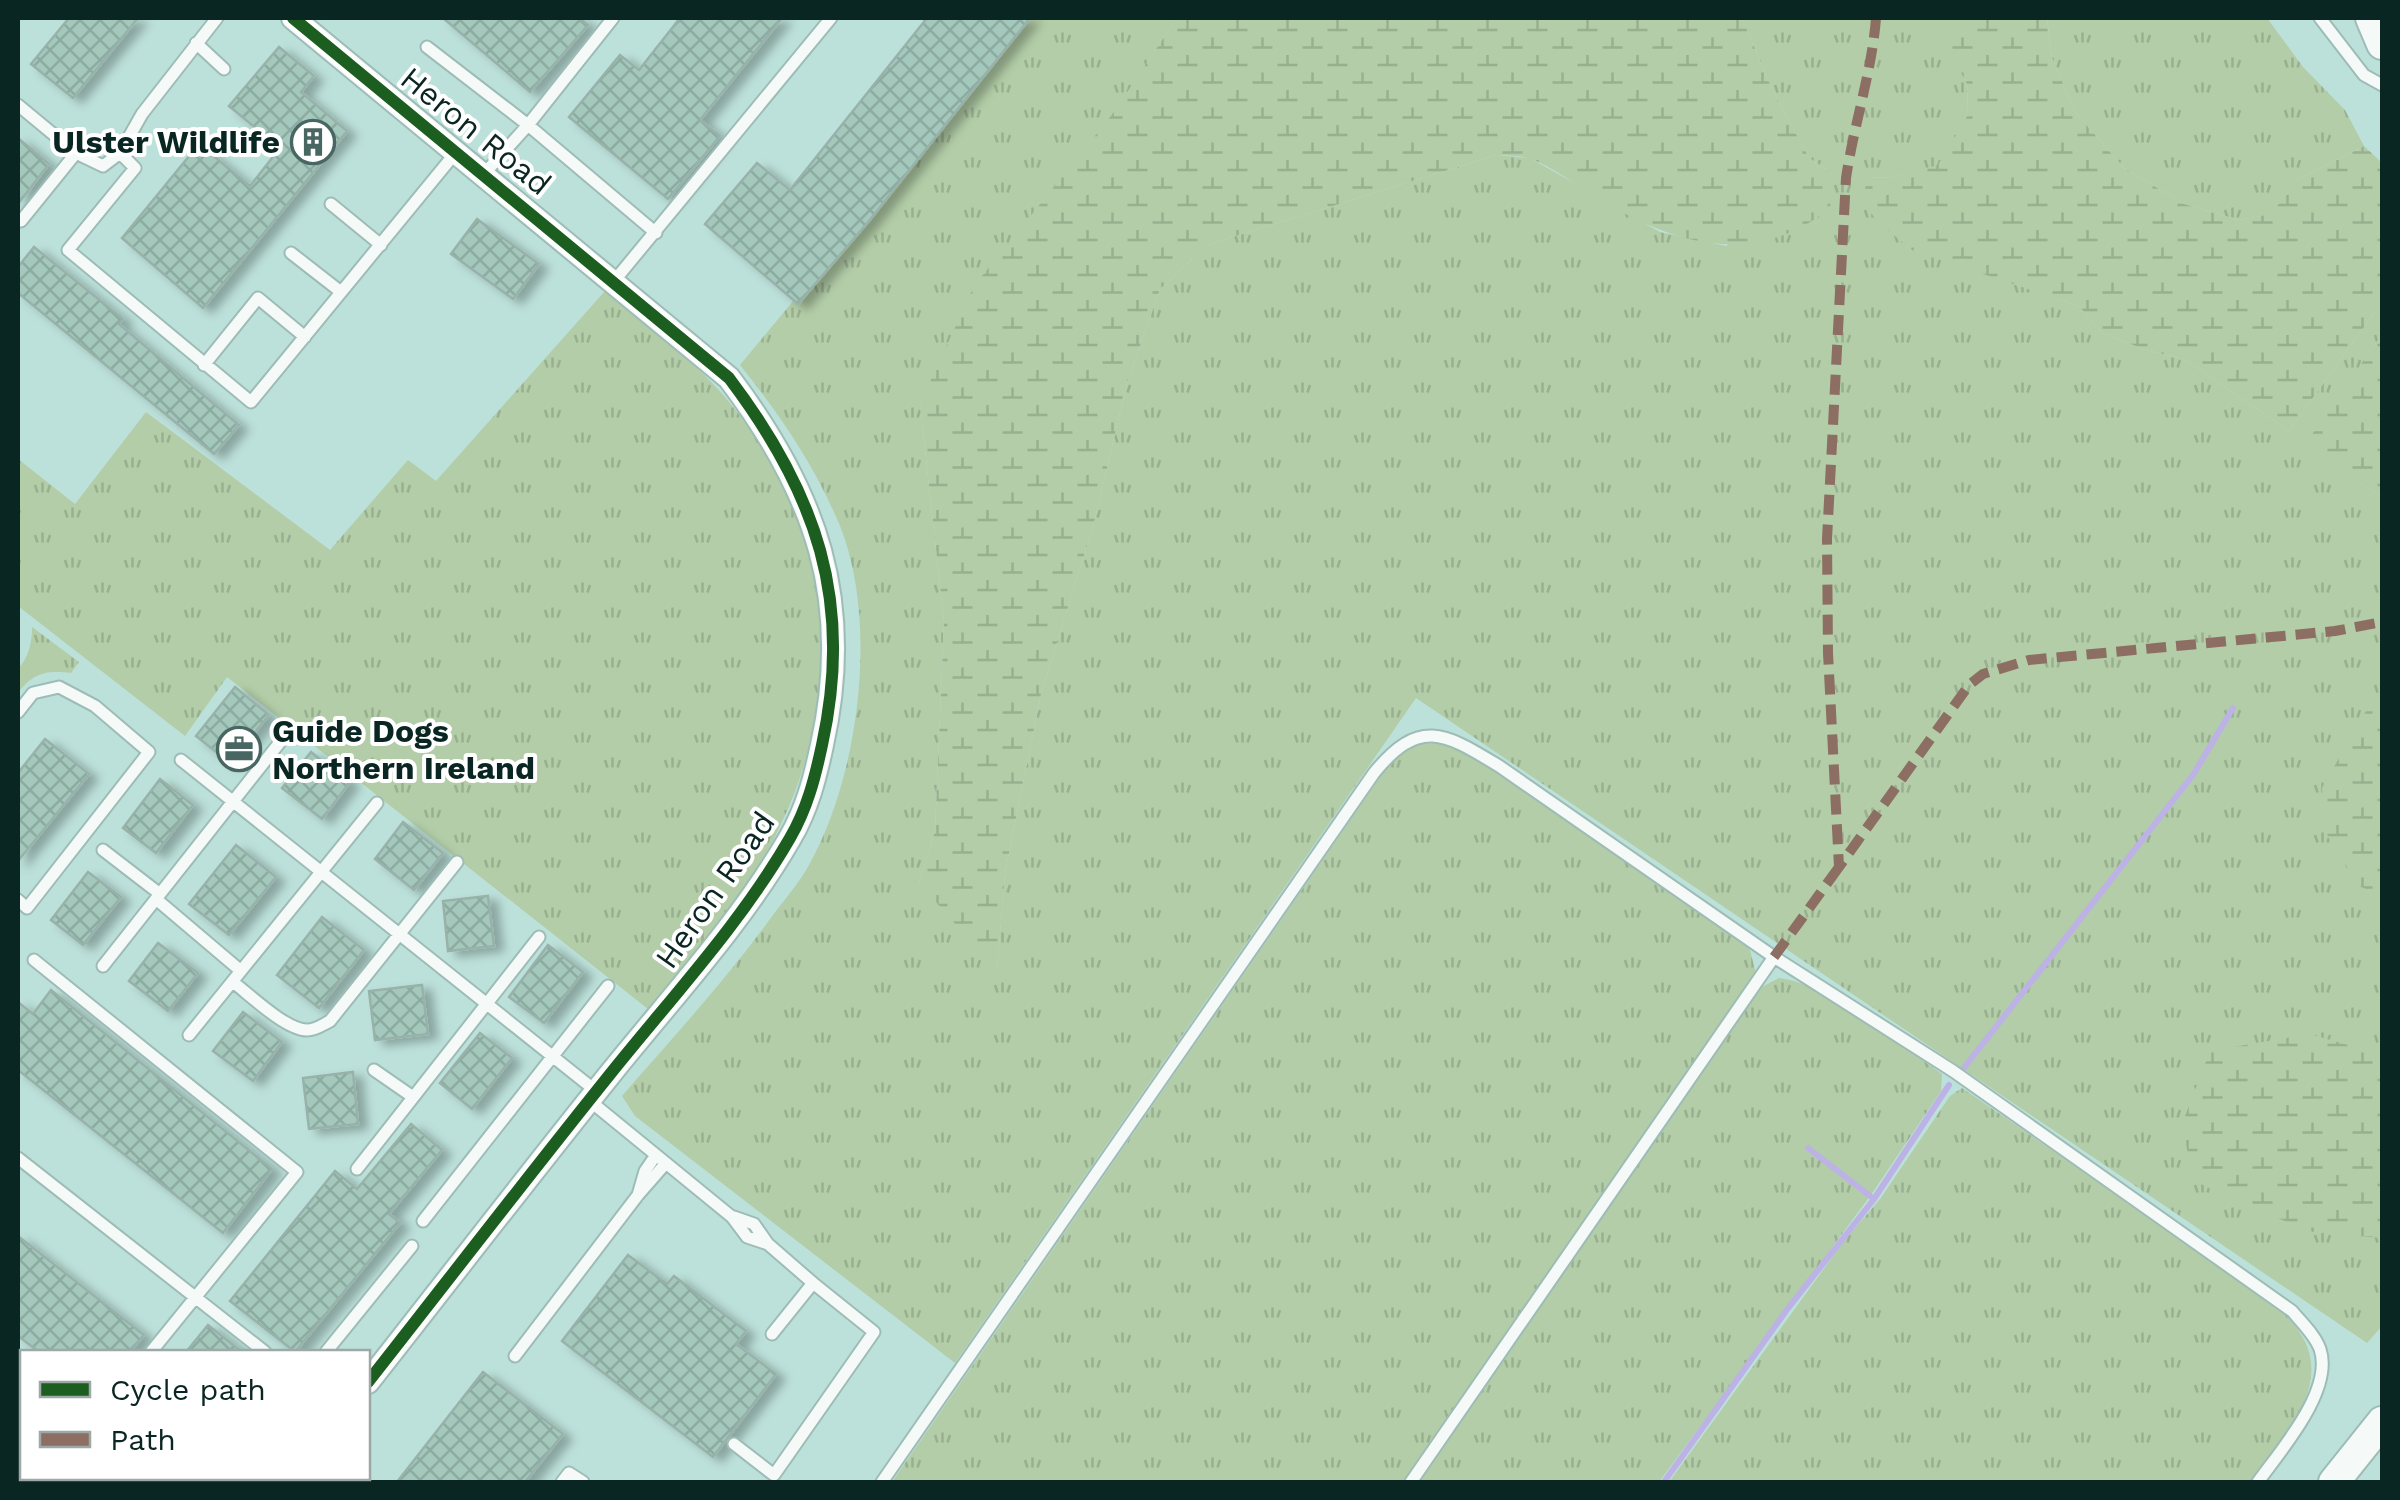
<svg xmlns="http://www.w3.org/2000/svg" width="2400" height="1500" viewBox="0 0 2400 1500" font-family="'Work Sans',sans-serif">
<defs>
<pattern id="grass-tufts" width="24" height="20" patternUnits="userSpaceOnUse" patternTransform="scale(2.5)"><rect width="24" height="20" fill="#b2cda7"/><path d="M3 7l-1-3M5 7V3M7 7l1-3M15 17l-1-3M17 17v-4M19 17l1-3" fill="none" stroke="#98b08f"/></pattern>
<pattern id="wetland-marsh" width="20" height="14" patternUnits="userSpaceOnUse" patternTransform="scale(2.5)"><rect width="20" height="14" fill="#b2cda7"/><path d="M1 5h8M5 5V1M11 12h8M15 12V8" fill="none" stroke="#98b08f"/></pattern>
<pattern id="building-cross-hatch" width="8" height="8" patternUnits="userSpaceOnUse" patternTransform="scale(2.5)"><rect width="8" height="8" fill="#a4c8bc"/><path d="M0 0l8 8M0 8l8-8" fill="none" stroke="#8caca1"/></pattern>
<filter id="shadow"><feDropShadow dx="9" dy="5" stdDeviation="5" flood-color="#0004"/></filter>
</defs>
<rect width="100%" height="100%" fill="#bce1da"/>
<!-- grass -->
<path fill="url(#grass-tufts)" d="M 1028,18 L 1177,18 L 920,404 L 944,622 L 935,831 L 919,883 L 997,970 L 1005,873 L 1041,694 L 1094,523 L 1127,383 L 1160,289 L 1207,245 L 1496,155 L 1530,158 L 1660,232 L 1726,246 L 1833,174 L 1809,158 L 1772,89 L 1742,18 L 1956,18 L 1945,40 L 1967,84 L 1968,116 L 1938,166 L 1894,177 L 1867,178 L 2006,281 L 2079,306 L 2102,333 L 2146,350 L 2184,359 L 2289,431 L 2382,302 L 2382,334 L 2305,446 L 2382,497 L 2382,1326 L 2367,1343 L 1416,698 L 955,1363 L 635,1116 L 622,1096 C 674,1036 727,979 773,915 C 785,899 799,883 809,865 C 859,776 879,623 840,526 C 815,466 780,415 740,365 Z
M 2047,18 L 2267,18 L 2303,67 L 2345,110 L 2364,146 L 2297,180 L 2272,214 L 2239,220 L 2184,204 L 2124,168 L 2075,112 L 2052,58 Z
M 605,291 C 649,328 699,363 735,409 C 830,530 848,685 781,824 C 773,840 767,857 757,872 C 726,920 684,964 648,1009 L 227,677 L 185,736 L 18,606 L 18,459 L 75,504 L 146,412 L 330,550 L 408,460 L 436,481 Z
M 32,627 L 79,662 L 71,673 C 46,670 33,673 18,693 L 18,668 C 29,659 32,641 32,627 Z
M 1442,743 L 1468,753 L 1742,941 L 1750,950 L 1756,974 L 1404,1482 L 892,1482 L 1394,757 L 1418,744 Z
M 1779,978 C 1830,984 1899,1045 1942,1074 L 1941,1091 L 1873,1192 L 1659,1482 L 1415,1482 L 1760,988 Z
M 1962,1088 L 2264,1296 C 2351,1362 2301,1413 2252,1482 L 1669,1482 L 1844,1241 L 1880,1199 L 1950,1096 Z"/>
<!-- wetland -->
<path fill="url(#wetland-marsh)" d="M 1177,18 L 1742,18 L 1772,89 L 1809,158 L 1833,174 L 1830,208 C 1758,266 1682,247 1607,204 C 1584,192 1551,164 1527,158 C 1517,155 1506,156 1496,155 L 1207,245 L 1160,289 L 1127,383 L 1094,523 L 1041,694 L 1005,873 L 997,971 L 919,883 L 935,831 L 944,622 L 920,404 L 974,286 L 1111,116 Z
M 1956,18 L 2047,18 L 2052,58 L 2075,112 L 2124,168 L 2184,204 L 2239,220 L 2271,214 L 2297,180 L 2364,146 L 2382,163 L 2382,302 L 2289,431 L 2184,359 L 2146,350 L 2102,333 L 2079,306 L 1912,250 L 1878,222 L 1864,204 L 1866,178 L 1894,177 L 1938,165 L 1968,115 L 1967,84 L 1944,40 Z
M 2382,334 L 2382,497 L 2304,446 Z
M 2382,704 L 2382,896 L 2359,886 L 2326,834 L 2322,788 L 2366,711 Z
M 2310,1034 L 2382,1055 L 2382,1238 L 2313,1232 L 2238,1203 L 2193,1180 L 2182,1124 L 2210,1051 Z"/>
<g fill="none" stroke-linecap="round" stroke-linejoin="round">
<!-- stream -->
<path stroke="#bcb2e6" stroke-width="6" d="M 1963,1069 L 2193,775 L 2233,708
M 1874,1199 L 1949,1085
M 1664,1482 L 1786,1311 L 1874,1199 L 1808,1148"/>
</g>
<!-- building -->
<path fill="url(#building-cross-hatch)" stroke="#98b2aa" stroke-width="2.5" filter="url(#shadow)" d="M 69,18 L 138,18 L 73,98 L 31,64 Z
M 443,18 L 579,18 L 588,25 L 530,92 Z
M 680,18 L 782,18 L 700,120 L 720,136 L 668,199 L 569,117 L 620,55 L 639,70 Z
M 927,18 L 1030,18 L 869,221 L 798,304 L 705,224 L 757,163 L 790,190 Z
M 279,47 L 314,76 L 301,92 L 347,131 L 203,308 L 122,238 L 199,144 L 250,186 L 280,148 L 229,106 Z
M 18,138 L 49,164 L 18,204 Z
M 477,219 L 539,264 L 513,299 L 451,254 Z
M 34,247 L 123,319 L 119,324 L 239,425 L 214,454 L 18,293 L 18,267 Z
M 235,687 L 269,715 L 230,763 L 196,736 Z
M 45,739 L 89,774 L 18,861 L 18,773 Z
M 311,752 L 350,782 L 322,819 L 282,788 Z
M 160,779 L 193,805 L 156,853 L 123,828 Z
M 403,822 L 443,853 L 414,890 L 375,859 Z
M 236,845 L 276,877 L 229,935 L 189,904 Z
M 88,872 L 121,897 L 83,945 L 51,920 Z
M 488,896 L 494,946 L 448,951 L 443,901 Z
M 322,917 L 364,950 L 319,1008 L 277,975 Z
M 158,943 L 198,973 L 168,1011 L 129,981 Z
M 548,945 L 583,972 L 544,1023 L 509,997 Z
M 422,985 L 428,1034 L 375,1040 L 369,991 Z
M 51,990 L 272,1169 L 223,1233 L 18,1070 L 18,1002 L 33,1014 Z
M 243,1012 L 282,1042 L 253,1081 L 213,1051 Z
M 480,1033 L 512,1058 L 472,1109 L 440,1083 Z
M 353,1072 L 358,1124 L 309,1129 L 303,1078 Z
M 411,1124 L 442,1150 L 389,1214 L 400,1223 L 295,1352 L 230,1301 L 335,1171 L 357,1189 Z
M 18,1236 L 144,1335 L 130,1352 L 39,1352 L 18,1336 Z
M 628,1255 L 667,1284 L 674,1276 L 746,1331 L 736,1344 L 776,1374 L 713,1457 L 562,1341 Z
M 208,1325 L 242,1352 L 186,1352 Z
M 483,1372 L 563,1434 L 525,1482 L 397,1482 Z"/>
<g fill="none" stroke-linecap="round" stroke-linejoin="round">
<defs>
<path id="service" d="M 2320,18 L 2364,75 L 2382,85
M 196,43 L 224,69
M 427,47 L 528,125 L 656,233
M 18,105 L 76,153 L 103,166 L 120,153 L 142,114 L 217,18
M 120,153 L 135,168 L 68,250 L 251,402 L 457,151
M 484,174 L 528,125 L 613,18
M 331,204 L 381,245
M 18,221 L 21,221 L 76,153
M 291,253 L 341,292
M 615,280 L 831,18
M 204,365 L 258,298 L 305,337
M 18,712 L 33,693 L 59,687 L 95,706 L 149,752 L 27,908 L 18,900
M 181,760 L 596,1091
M 103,850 L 160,894
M 156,899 L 241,971
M 1774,957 L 1953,1071 L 2292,1311 C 2302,1323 2315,1335 2320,1349 C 2334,1390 2281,1450 2258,1482
M 34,960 L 297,1172 L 151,1352
M 103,966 L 288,732
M 233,982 C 250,995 286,1030 307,1030 C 316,1030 322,1025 330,1021 L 457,862
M 189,1035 L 377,803
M 374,1070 L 413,1097
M 590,1101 L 732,1217 L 747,1237 L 768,1244
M 18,1158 L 265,1352
M 357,1169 L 539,937
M 638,1195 L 645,1171 L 656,1155
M 734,1217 L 754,1224 L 768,1244 L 813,1283 L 772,1334
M 423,1221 L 608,986
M 326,1352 L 412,1246
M 515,1356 L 638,1195 L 666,1163
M 18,1366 L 22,1370
M 18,1437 L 22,1441
M 734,1444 L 774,1475 L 874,1332 L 813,1283
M 40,1482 L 44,1478
M 223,1482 L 227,1478
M 562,1482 L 569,1473 L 583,1482
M 882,1482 L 1374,773 C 1420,716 1446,734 1499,766 L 1774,957 L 1411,1482"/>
<path id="minor" d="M 293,18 L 729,378 C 816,493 854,601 822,745 C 815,778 807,809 790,838 C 741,923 672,997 611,1073 C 529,1175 449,1279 368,1382
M 289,1482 L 292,1478"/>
<path id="tertiary" d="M 2371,18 L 2382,44
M 2334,1482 L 2382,1422"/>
</defs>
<!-- service casing -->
<use href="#service" stroke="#9ebcb6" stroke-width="15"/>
<!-- minor casing -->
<use href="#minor" stroke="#9ebcb6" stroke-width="26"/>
<!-- tertiary casing -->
<use href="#tertiary" stroke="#9ebcb6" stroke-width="34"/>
<!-- service -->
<use href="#service" stroke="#f5faf9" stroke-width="11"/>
<!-- minor -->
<use href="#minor" stroke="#f5faf9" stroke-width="22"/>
<!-- tertiary -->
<use href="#tertiary" stroke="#f5faf9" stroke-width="30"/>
<!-- quiet -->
<path stroke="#8d6e63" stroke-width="10" stroke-dasharray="20 10" stroke-linecap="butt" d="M 1876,18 C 1872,71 1854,124 1846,178 L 1827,539 L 1828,653 L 1839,867 L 1969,685 L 1983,674 L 2029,660 L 2335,631 L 2382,622
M 1774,957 L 1839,867"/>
<defs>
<path id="cycleway" d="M 293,18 L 729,378 C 816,493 854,601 822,745 C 815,778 807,809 790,838 C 741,923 672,997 611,1073 C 529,1175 449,1279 368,1382"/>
</defs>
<!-- cycleway casing -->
<use href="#cycleway" stroke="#fff" stroke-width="19"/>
<!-- cycleway -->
<use href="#cycleway" stroke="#1b5e20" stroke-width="12"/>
</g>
<!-- icons -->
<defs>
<symbol id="building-ring" viewBox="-11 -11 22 22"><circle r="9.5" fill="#fff" stroke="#486762" stroke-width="1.5"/><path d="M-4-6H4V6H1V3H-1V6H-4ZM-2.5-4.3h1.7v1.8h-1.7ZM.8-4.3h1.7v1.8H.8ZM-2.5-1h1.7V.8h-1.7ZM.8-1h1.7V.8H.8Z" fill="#486762"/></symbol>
<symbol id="office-ring" viewBox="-11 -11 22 22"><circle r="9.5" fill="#fff" stroke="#486762" stroke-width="1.5"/><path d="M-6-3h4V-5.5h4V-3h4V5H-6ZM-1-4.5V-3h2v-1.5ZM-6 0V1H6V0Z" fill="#486762"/></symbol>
</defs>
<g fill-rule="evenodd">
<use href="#building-ring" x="288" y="117" width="50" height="50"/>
<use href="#office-ring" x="214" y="724" width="50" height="50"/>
</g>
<g text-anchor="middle" stroke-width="8" stroke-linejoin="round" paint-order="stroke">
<!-- street labels -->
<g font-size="32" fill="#0a2622" stroke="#fff">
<text transform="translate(476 131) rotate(39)" y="11">Heron Road</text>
<text transform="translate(715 890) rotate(-55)" y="11">Heron Road</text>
</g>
<!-- poi labels -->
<g font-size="32" font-weight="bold" fill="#0a2622" stroke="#fff" text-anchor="end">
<text x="280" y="153">Ulster Wildlife</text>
<text x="272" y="742" text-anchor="start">Guide Dogs<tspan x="272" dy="37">Northern Ireland</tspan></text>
</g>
</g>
<!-- border -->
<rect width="2400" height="1500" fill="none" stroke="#0a2622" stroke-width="40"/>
<!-- legend -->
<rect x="20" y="1350" width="350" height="130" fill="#ffffff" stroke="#9da8a7" stroke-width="2.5"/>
<rect x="40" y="1382" width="50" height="15" fill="#1b5e20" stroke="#9da8a7" stroke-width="2.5"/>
<text x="110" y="1400" font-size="30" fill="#0a2622">Cycle path</text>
<rect x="40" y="1432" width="50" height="15" fill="#8d6e63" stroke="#9da8a7" stroke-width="2.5"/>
<text x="110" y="1450" font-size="30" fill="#0a2622">Path</text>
</svg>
